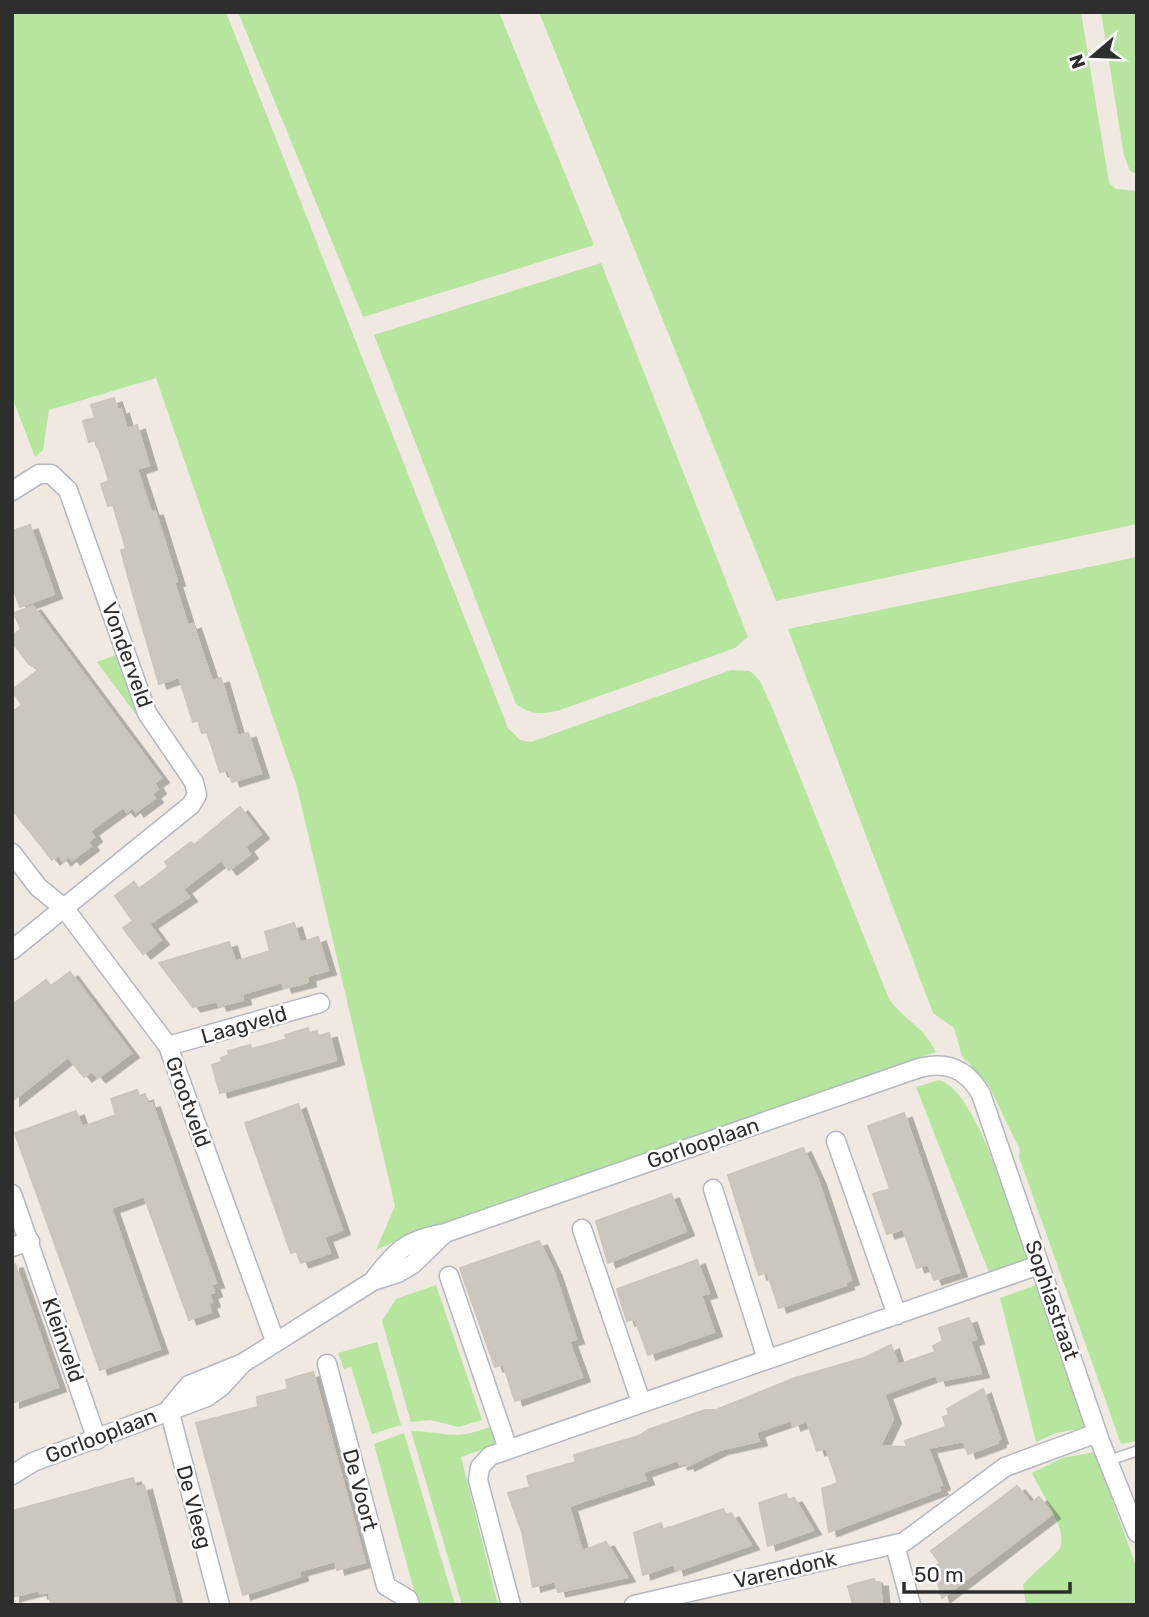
<svg xmlns="http://www.w3.org/2000/svg" width="1149" height="1617" viewBox="0 0 1149 1617" font-family="Rubik,sans-serif">
<defs>
<filter id="shadow"><feDropShadow dx="8" dy="4.5" stdDeviation="0" flood-color="#0004"/></filter>
</defs>
<rect width="100%" height="100%" fill="#efe9e1"/>
<!-- green -->
<path fill="#b6e59e" d="M 12,12 L 226,12 L 508,728 L 520,740 L 531,742 L 731,670 L 750,671 L 760,681 L 771,705 L 889,999 C 904,1020 925,1028 936,1052 L 414,1233 L 376,1250 L 395,1206 L 297,787 L 156,378 L 49,410 L 43,450 L 35,457 L 12,397 Z
M 238,12 L 499,12 L 594,245 L 363,317 Z
M 539,12 L 1081,12 L 1109,183 L 1116,189 L 1137,191 L 1137,524 L 776,601 Z
M 1101,12 L 1137,12 L 1137,174 L 1130,171 L 1124,156 Z
M 601,263 L 748,637 L 735,648 L 557,711 C 539,714 531,715 516,704 L 374,335 Z
M 1137,557 L 1137,1441 L 1121,1444 L 1019,1157 L 1020,1150 L 988,1084 L 962,1056 L 954,1028 L 933,1013 L 788,629 Z
M 116,655 L 138,715 L 137,716 L 97,662 Z
M 939,1080 C 977,1089 1015,1224 1028,1262 L 990,1275 L 916,1087 Z
M 436,1285 L 482,1420 L 458,1427 L 431,1420 L 411,1422 L 382,1321 L 396,1299 Z
M 1036,1285 L 1086,1428 L 1056,1433 L 1036,1442 L 1000,1298 Z
M 377,1342 L 401,1425 L 372,1434 L 351,1367 L 344,1369 L 338,1353 Z
M 490,1427 L 497,1444 L 461,1457 L 498,1605 L 462,1605 L 411,1431 C 448,1432 452,1441 490,1427 Z
M 404,1433 L 455,1605 L 418,1605 L 374,1444 Z
M 1095,1452 L 1137,1569 L 1137,1605 L 1026,1605 L 1023,1585 C 1033,1572 1047,1563 1058,1551 C 1072,1534 1040,1492 1032,1473 L 1062,1458 Z"/>
<!-- building -->
<path fill="#cbc7bf" stroke="#cbc5ba" stroke-width="2" filter="url(#shadow)" d="M 114,398 L 118,411 L 121,409 L 127,429 L 137,425 L 149,465 L 137,469 L 151,512 L 155,511 L 177,581 L 174,582 L 188,626 L 193,624 L 212,681 L 221,678 L 238,736 L 248,733 L 261,773 L 232,782 L 228,770 L 220,772 L 207,732 L 202,733 L 198,720 L 193,722 L 179,677 L 159,684 L 129,580 L 121,550 L 126,549 L 113,505 L 108,506 L 101,484 L 109,481 L 96,440 L 89,442 L 83,421 L 95,418 L 91,405 Z
M 30,525 L 54,594 L 20,607 L 12,585 L 12,531 Z
M 33,606 L 161,778 L 154,783 L 158,789 L 152,794 L 155,798 L 136,812 L 133,807 L 127,812 L 123,807 L 90,831 L 94,837 L 88,842 L 91,846 L 72,860 L 69,856 L 63,861 L 59,855 L 52,860 L 12,809 L 12,712 L 22,705 L 12,690 L 38,670 L 29,664 L 12,642 L 12,636 L 21,629 L 14,613 Z
M 240,807 L 261,834 L 245,847 L 250,854 L 229,870 L 221,860 L 183,889 L 189,897 L 149,924 L 161,940 L 143,954 L 123,928 L 133,921 L 115,896 L 134,882 L 139,889 L 168,867 L 165,862 L 191,842 L 194,845 Z
M 294,923 L 300,943 L 318,937 L 328,970 L 307,976 L 308,982 L 284,988 L 282,982 L 242,994 L 243,1000 L 219,1006 L 217,1001 L 193,1007 L 159,963 L 229,942 L 235,962 L 270,951 L 265,932 Z
M 70,972 L 131,1053 L 98,1078 L 92,1071 L 84,1077 L 68,1057 L 12,1101 L 12,1005 L 46,980 L 51,986 Z
M 308,1028 L 309,1033 L 317,1031 L 318,1036 L 329,1033 L 336,1060 L 220,1093 L 212,1065 L 222,1062 L 221,1058 L 229,1055 L 228,1051 L 250,1045 L 252,1049 L 287,1039 L 285,1035 Z
M 137,1090 L 140,1098 L 145,1096 L 147,1104 L 152,1103 L 216,1283 L 211,1284 L 214,1292 L 209,1294 L 212,1302 L 208,1304 L 211,1312 L 189,1320 L 144,1196 L 111,1208 L 160,1349 L 100,1370 L 15,1133 L 76,1111 L 82,1127 L 116,1115 L 111,1099 Z
M 298,1104 L 342,1230 L 324,1237 L 330,1253 L 301,1263 L 296,1251 L 291,1253 L 245,1123 Z
M 904,1113 L 959,1272 L 934,1280 L 928,1264 L 917,1268 L 903,1229 L 887,1234 L 873,1194 L 890,1189 L 868,1126 Z
M 803,1148 L 818,1180 L 851,1280 L 845,1282 L 846,1285 L 779,1308 L 767,1272 L 759,1275 L 728,1175 Z
M 671,1194 L 686,1231 L 608,1263 L 596,1221 Z
M 539,1241 L 554,1272 L 576,1339 L 569,1341 L 582,1377 L 515,1401 L 503,1364 L 495,1367 L 460,1268 Z
M 697,1260 L 709,1293 L 701,1295 L 714,1332 L 648,1355 L 635,1319 L 627,1321 L 617,1289 Z
M 12,1264 L 15,1264 L 58,1387 L 12,1403 Z
M 969,1318 L 976,1339 L 970,1341 L 981,1373 L 938,1381 L 936,1375 L 884,1394 L 893,1419 L 880,1446 L 907,1447 L 905,1441 L 946,1427 L 943,1417 L 949,1415 L 947,1409 L 983,1389 L 1000,1439 L 997,1440 L 998,1443 L 968,1454 L 964,1441 L 928,1448 L 942,1485 L 938,1487 L 940,1490 L 829,1532 L 822,1489 L 838,1483 L 826,1448 L 817,1451 L 807,1421 L 793,1426 L 791,1420 L 756,1432 L 759,1441 L 719,1450 L 687,1466 L 686,1463 L 680,1465 L 678,1460 L 643,1472 L 646,1480 L 569,1506 L 582,1551 L 606,1542 L 627,1577 L 558,1592 L 555,1581 L 533,1587 L 522,1532 L 508,1493 L 530,1487 L 527,1476 L 576,1462 L 574,1455 L 639,1436 L 648,1430 L 705,1410 L 716,1410 L 795,1378 L 864,1358 L 891,1345 L 898,1365 L 935,1352 L 933,1346 L 943,1341 L 939,1328 Z
M 313,1372 L 365,1562 L 337,1570 L 335,1561 L 299,1571 L 300,1576 L 243,1595 L 196,1423 L 258,1407 L 257,1397 L 288,1389 L 286,1380 Z
M 133,1478 L 136,1488 L 144,1485 L 176,1605 L 51,1605 L 49,1592 L 40,1594 L 39,1590 L 12,1597 L 12,1511 Z
M 1017,1486 L 1031,1503 L 1039,1497 L 1052,1514 L 942,1598 L 934,1567 L 940,1563 L 931,1551 Z
M 786,1494 L 788,1500 L 794,1498 L 813,1530 L 768,1546 L 759,1503 Z
M 723,1509 L 726,1515 L 731,1513 L 751,1545 L 676,1571 L 674,1564 L 643,1575 L 634,1533 L 661,1523 L 663,1530 Z
M 874,1579 L 875,1582 L 880,1582 L 882,1605 L 853,1605 L 848,1586 Z"/>
<g fill="none" stroke-linecap="round" stroke-linejoin="round">
<defs>
<path id="lane" d="M 1107,1461 L 1137,1451"/>
<path id="street" d="M 12,491 L 39,474 L 51,474 L 68,490 L 147,713 L 194,782 L 197,795 L 191,805 L 12,950
M 12,853 L 38,887 L 65,909 L 168,1046 L 275,1341
M 168,1046 L 320,1003
M 836,1141 L 897,1315
M 713,1189 L 767,1359
M 12,1194 L 97,1440
M 582,1229 L 641,1402
M 12,1247 L 30,1241
M 449,1276 L 508,1449
M 373,1281 C 396,1250 406,1240 445,1233 L 919,1068 C 946,1061 966,1068 981,1094 L 1100,1441 L 1137,1533
M 327,1364 L 386,1586 L 408,1599 L 410,1605
M 169,1409 L 189,1385 L 243,1363 L 373,1281 L 398,1273 L 413,1264 L 445,1233
M 169,1409 L 220,1605
M 12,1475 L 33,1462 L 207,1397 L 221,1387 L 242,1364
M 895,1545 L 911,1605
M 511,1605 L 478,1480 L 480,1467 L 490,1456 L 1039,1265
M 634,1605 L 904,1542 L 1005,1467 L 1097,1433"/>
</defs>
<!-- lane casing -->
<use href="#lane" stroke="#b4b7c1" stroke-width="12"/>
<!-- street casing -->
<use href="#street" stroke="#b4b7c1" stroke-width="21"/>
<!-- lane -->
<use href="#lane" stroke="#fff" stroke-width="9"/>
<!-- street -->
<use href="#street" stroke="#fff" stroke-width="18"/>
</g>
<g text-anchor="middle" stroke-width="5" stroke-linejoin="round" paint-order="stroke">
<!-- street labels -->
<g font-size="21" fill="#2e2e2e" stroke="#fff">
<text transform="translate(127 655) rotate(70)" y="7">Vonderveld</text>
<text transform="translate(244 1025) rotate(-16)" y="7">Laagveld</text>
<text transform="translate(188 1102) rotate(70)" y="7">Grootveld</text>
<text transform="translate(703 1143) rotate(-19)" y="7">Gorlooplaan</text>
<text transform="translate(1052 1300) rotate(71)" y="7">Sophiastraat</text>
<text transform="translate(63 1340) rotate(71)" y="7">Kleinveld</text>
<text transform="translate(101 1436) rotate(-21)" y="7">Gorlooplaan</text>
<text transform="translate(360 1490) rotate(75)" y="7">De Voort</text>
<text transform="translate(194 1507) rotate(75)" y="7">De Vleeg</text>
<text transform="translate(785 1570) rotate(-13)" y="7">Varendonk</text>
</g>
</g>
<!-- border -->
<rect width="1149" height="1617" fill="none" stroke="#2e2e2e" stroke-width="28"/>
<!-- north arrow -->
<g transform="translate(1093 56) rotate(251)" stroke="#ffffff" stroke-width="5" paint-order="stroke">
<path d="M0-5L12 26L0 18L-12 26Z" fill="#2e2e2e"/>
<text y="-10" font-size="19" font-weight="bold" text-anchor="middle" fill="#2e2e2e">N</text>
</g>
<!-- scale -->
<path d="M904 1582v10h166v-10" fill="none" stroke="#2e2e2e" stroke-width="3.5"/>
<text x="914" y="1582" font-size="21" fill="#2e2e2e" stroke="#ffffff" stroke-width="5" paint-order="stroke">50 m</text>
</svg>
